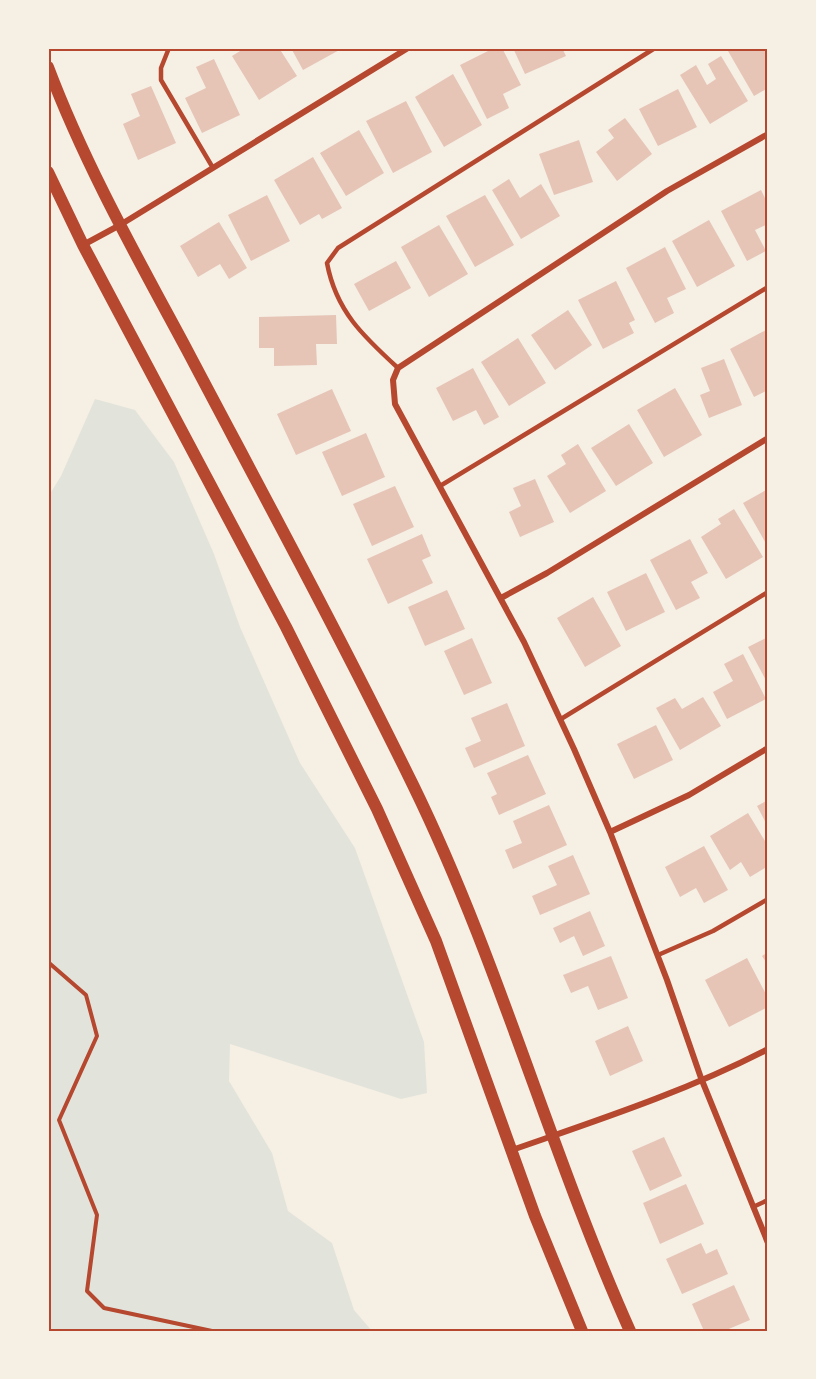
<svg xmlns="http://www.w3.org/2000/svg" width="816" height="1379" viewBox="0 0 816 1379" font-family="'Golos Text',sans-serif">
<rect width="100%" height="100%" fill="#f6efe4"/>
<!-- green -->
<path fill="#e2e4dc" d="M 95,399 L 135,410 L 174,462 L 214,554 L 240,627 L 300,763 L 355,848 L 424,1042 L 427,1093 L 401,1099 L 230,1044 L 229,1081 L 272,1153 L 288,1211 L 332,1243 L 354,1310 L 372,1331 L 48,1331 L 48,497 L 61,476 Z"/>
<!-- building -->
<path fill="#e6c5b7" d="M 245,48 L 279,48 L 297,76 L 259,100 L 232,56 Z
M 291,48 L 343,48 L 303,70 Z
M 494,48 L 502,48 L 521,85 L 503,94 L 509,108 L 487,119 L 460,65 Z
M 513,48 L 562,48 L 566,56 L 525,74 Z
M 732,48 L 768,48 L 768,88 L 754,96 L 728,51 Z
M 721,56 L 748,101 L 710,124 L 680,75 L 696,65 L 707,85 L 716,79 L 708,64 Z
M 214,59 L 240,115 L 202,133 L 185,98 L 206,88 L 196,67 Z
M 453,74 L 482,125 L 444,147 L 415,97 Z
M 151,86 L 176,143 L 138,160 L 123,124 L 140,116 L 131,94 Z
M 678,89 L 697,127 L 658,146 L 639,109 Z
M 406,101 L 432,152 L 393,173 L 366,121 Z
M 625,118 L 652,154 L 617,181 L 596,152 L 614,138 L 608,130 Z
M 359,130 L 384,173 L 346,196 L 320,153 Z
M 579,140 L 593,182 L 554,195 L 539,154 Z
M 313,157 L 342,208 L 322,219 L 319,214 L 300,225 L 274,180 Z
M 509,179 L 520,198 L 541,184 L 560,216 L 521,239 L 492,190 Z
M 761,190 L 768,204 L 768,224 L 755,230 L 766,251 L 747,261 L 721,211 Z
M 267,195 L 290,241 L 251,261 L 228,215 Z
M 485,195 L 514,245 L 475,267 L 446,216 Z
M 709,220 L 735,266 L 697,287 L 672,241 Z
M 219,222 L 247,268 L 229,279 L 220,264 L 198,277 L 180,246 Z
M 439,225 L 468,274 L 429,297 L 401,247 Z
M 665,247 L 686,289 L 667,298 L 674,313 L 655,323 L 626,268 Z
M 396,261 L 411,288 L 369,311 L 354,284 Z
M 616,281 L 635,320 L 629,323 L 634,333 L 603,349 L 578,300 Z
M 568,310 L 592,345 L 555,370 L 531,335 Z
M 336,315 L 337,344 L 316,344 L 317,365 L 274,366 L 274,348 L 259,348 L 259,317 Z
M 768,329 L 768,390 L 754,397 L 730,349 Z
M 518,338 L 546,383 L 509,406 L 481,362 Z
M 724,359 L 742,405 L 709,418 L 700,395 L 710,391 L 701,368 Z
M 473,368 L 499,417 L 484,425 L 476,410 L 453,421 L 436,388 Z
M 675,388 L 702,435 L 664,457 L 637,410 Z
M 332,389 L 351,431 L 296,455 L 277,414 Z
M 629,424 L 653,463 L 616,486 L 591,448 Z
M 366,433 L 385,477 L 342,496 L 322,452 Z
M 578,444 L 606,491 L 570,513 L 547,476 L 566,464 L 561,455 Z
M 535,479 L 554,522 L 520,537 L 509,512 L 521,506 L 513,488 Z
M 395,486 L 414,527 L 372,546 L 353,504 Z
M 768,489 L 768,547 L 743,503 Z
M 734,509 L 763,557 L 726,579 L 701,537 L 721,524 L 718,519 Z
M 422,534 L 431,556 L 422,560 L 433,583 L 388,604 L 367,559 Z
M 690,539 L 708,573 L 691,582 L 700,598 L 676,610 L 650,560 Z
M 646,573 L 665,612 L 626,631 L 607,592 Z
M 447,590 L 465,629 L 425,646 L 408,607 Z
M 593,597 L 621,646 L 585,667 L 557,618 Z
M 768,637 L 768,684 L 748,647 Z
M 472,638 L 492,683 L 464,695 L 444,651 Z
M 743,654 L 766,699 L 727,719 L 713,692 L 733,681 L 724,664 Z
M 703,697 L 721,726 L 680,750 L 656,708 L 675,698 L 682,709 Z
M 507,703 L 525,746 L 474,768 L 465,748 L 481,741 L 471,718 Z
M 656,725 L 673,760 L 634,779 L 617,744 Z
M 528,755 L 546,794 L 499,815 L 491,797 L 497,794 L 487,773 Z
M 768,800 L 768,827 L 757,806 Z
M 549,805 L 567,845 L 513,869 L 505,850 L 522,843 L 513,821 Z
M 748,813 L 768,846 L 768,866 L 750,877 L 741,862 L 730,870 L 710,836 Z
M 704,846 L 728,890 L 704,903 L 696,888 L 680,897 L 665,867 Z
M 573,855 L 590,894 L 540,915 L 532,896 L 557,885 L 548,866 Z
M 590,911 L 605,946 L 583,956 L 574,936 L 560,943 L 553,928 Z
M 768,952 L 768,965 L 762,956 Z
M 611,956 L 628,998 L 598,1010 L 588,986 L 571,993 L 563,975 Z
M 747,958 L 768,998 L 768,1007 L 729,1027 L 705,980 Z
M 628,1026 L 643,1061 L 610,1076 L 595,1041 Z
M 664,1137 L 682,1176 L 650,1191 L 632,1151 Z
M 686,1184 L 704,1224 L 660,1244 L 643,1203 Z
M 701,1243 L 706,1254 L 717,1249 L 728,1274 L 682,1294 L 666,1259 Z
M 734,1285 L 750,1320 L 724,1331 L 704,1331 L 692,1304 Z"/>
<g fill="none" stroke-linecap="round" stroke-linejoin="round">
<!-- path -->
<path stroke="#b5482f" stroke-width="4" d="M 48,962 L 86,995 L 97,1036 L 59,1120 L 97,1215 L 87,1291 L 104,1308 L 212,1331"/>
<!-- service -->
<path stroke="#b5482f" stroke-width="4.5" d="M 169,48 L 161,68 L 161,80 L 213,168
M 398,368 C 363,336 336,311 327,263 L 338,248 L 655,48
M 440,486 L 768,287
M 561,719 L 768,592
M 658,955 L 713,931 L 768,899
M 753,1207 L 768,1200"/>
<!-- minor -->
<path stroke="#b5482f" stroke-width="6" d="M 768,134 L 667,191 L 398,368 L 393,380 L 395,404 L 524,642 L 574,749 L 610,832 L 667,980 L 701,1078 L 768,1243
M 83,245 L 120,225 L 408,48
M 501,598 L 547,573 L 768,438
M 610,832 L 689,795 L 768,748
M 512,1150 C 598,1120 687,1091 768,1049"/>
<!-- secondary -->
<path stroke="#b5482f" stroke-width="12" d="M 48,67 C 85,165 137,257 187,350 C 263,494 341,638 413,785 C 499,961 550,1152 630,1331
M 48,172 L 83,245 L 286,627 L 377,809 L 436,941 L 535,1216 L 582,1331"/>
</g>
<!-- border -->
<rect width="816" height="1379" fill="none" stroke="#f6efe4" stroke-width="99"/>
<rect x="50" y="50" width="716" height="1280" fill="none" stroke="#b5482f" stroke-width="2"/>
</svg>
